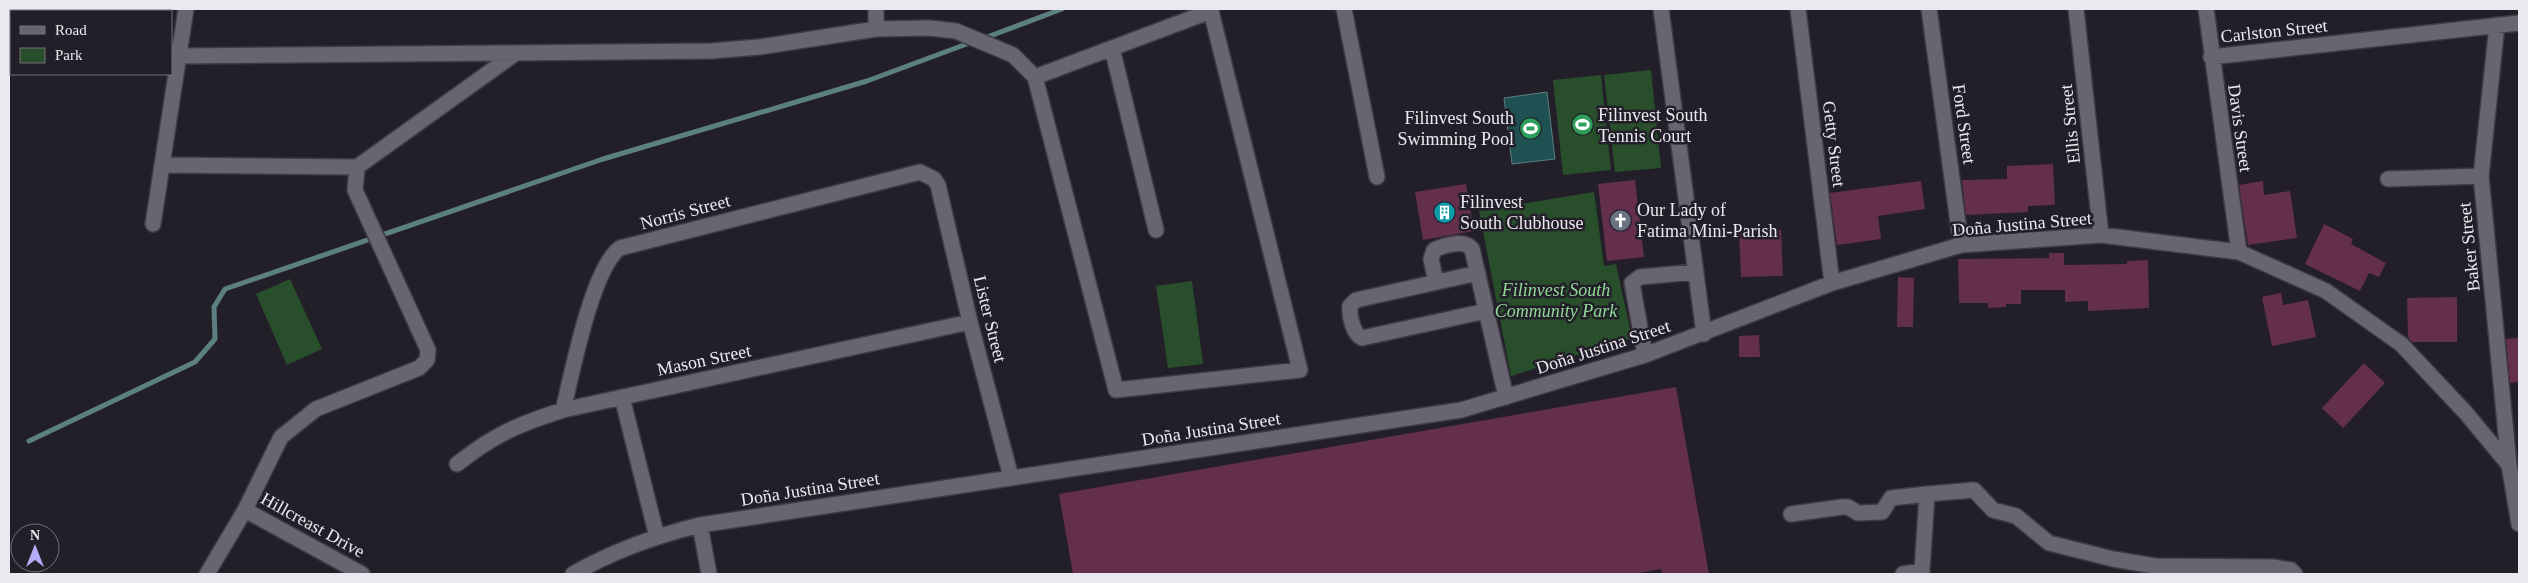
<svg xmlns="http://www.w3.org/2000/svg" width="2528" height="583" viewBox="0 0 2528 583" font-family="'Times New Roman',serif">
<rect width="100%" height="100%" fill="#221f29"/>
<!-- green -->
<path fill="#284e2c" d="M 1651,70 L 1661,168 L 1615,172 L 1604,75 Z
M 1601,75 L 1611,170 L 1563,175 L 1553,80 Z
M 1594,192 L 1604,266 L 1616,264 L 1632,338 L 1511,376 L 1479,211 Z
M 290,279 L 322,349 L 287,365 L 256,294 Z
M 1192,281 L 1203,364 L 1168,368 L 1156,286 Z"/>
<!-- water -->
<path fill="#1f5152" stroke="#5c7f81" d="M 1547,92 L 1555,159 L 1512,164 L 1504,98 Z"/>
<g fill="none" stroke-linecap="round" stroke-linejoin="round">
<!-- stream -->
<path stroke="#5c7f81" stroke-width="5" d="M 982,39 L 1062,9
M 29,441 L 195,362 L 215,339 L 214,307 L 225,289 L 603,159 L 867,81 L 972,42"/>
</g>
<!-- building -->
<path fill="#642e4d" d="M 2053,164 L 2055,205 L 2028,206 L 2028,212 L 1966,215 L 1962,180 L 2007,179 L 2007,166 Z
M 1635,180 L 1644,257 L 1607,261 L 1598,184 Z
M 1921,181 L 1925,209 L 1878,216 L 1881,239 L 1837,245 L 1830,193 Z
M 2263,181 L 2264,195 L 2290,191 L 2297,238 L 2248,245 L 2239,185 Z
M 1466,184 L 1474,231 L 1423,240 L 1415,192 Z
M 2324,224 L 2353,239 L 2351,244 L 2386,263 L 2379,277 L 2369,273 L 2360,291 L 2305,264 Z
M 1781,230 L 1783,276 L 1741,277 L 1739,232 Z
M 2049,253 L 2064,253 L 2064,265 L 2127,264 L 2127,261 L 2148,260 L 2149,308 L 2088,311 L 2088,301 L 2065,302 L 2065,290 L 2021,290 L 2021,304 L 2006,304 L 2006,307 L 1988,308 L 1988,303 L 1959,303 L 1958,259 L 2049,258 Z
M 1898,277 L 1914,278 L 1913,327 L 1897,327 Z
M 2281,293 L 2283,305 L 2308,300 L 2316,337 L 2272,346 L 2262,297 Z
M 2457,297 L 2457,342 L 2412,342 L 2408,337 L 2407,298 Z
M 1759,335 L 1760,357 L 1739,357 L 1739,336 Z
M 2519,338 L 2519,382 L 2510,383 L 2506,339 Z
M 2364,363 L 2385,383 L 2343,428 L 2322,408 Z
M 1676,387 L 1709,574 L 1662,574 L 1661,569 L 1633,574 L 1073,574 L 1059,494 Z"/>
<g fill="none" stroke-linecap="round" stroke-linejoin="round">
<defs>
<path id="minor" d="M 876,9 L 876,29
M 1344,9 L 1377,177
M 1661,9 L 1704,334
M 1798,9 L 1832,283
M 1929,9 L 1961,245
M 2076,9 L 2101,235
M 2206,9 L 2239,252
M 2497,25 L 2481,176 L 2509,465
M 1112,48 L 1156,230
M 179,56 L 711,51 L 759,47 L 876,29 L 929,28 L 956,31 L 1013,55 L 1035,77 L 1116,390 L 1300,370 L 1211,11 L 1035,77
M 2211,57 L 2519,23
M 162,165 L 357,167 L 516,53
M 2388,179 L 2481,176
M 153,224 L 186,9
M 1478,273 L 1356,300 L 1350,306 C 1349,316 1353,334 1362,338 L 1486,311
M 1436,282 L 1431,259 L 1434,250 C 1445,245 1464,239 1472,249 L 1506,397
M 1645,355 L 1632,283 L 1640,277 L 1695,272
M 622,397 L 657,537
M 563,410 C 572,374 592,268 620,248 L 920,172 L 934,179 L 938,185 L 970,322 L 1011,477
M 457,464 C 495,434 517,425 563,410 L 970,322
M 245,510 L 362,574
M 1791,514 L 1842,507 L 1848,507 L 1858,513 L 1882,512 L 1891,498 L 1927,494
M 700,525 L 709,574
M 207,574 L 245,510 L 281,437 L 316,409 L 419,368 L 427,360 L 428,350 L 355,190 L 357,167
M 573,574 C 613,551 655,536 700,525 L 1461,410 L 1645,355 L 1832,283 L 1961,245 L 2101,235 L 2239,252 L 2326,291 L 2401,344 L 2466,413 L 2509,465 L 2519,524
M 1903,574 L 1922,571 L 1927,494 L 1974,490 L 1993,510 L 2016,516 L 2049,543 L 2113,559 L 2155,566 L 2273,567 L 2291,570 L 2295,574"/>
</defs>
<!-- minor casing -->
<use href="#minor" stroke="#3d3a43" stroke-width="18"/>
<!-- minor -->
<use href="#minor" stroke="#686470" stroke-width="15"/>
</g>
<!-- icons -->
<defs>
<symbol id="stadium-disc" viewBox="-11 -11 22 22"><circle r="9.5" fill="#2e9e5b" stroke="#221f29"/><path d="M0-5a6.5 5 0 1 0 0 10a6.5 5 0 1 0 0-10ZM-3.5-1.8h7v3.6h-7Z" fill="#fff"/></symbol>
<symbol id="building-disc" viewBox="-11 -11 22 22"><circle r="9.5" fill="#0f9aa8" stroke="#221f29"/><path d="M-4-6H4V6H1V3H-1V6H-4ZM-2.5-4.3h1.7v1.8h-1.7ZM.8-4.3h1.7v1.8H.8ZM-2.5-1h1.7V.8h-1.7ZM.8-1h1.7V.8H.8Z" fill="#fff"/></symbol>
<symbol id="church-disc" viewBox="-11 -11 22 22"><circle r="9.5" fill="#6b7280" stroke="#221f29"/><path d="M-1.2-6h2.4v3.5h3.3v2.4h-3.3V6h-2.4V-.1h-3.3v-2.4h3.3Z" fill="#fff"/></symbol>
</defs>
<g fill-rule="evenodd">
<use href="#stadium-disc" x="1570" y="112" width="25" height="25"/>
<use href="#stadium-disc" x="1518" y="116" width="25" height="25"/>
<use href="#building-disc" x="1432" y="200" width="25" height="25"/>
<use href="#church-disc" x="1608" y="208" width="25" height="25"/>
</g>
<g text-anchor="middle" stroke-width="5" stroke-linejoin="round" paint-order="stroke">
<!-- street labels -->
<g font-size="18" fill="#ebe9f0" stroke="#221f29">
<text transform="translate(2274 31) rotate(-6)" y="6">Carlston Street</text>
<text transform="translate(1964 124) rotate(82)" y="6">Ford Street</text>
<text transform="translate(2070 124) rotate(-96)" y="6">Ellis Street</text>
<text transform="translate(2240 128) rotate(82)" y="6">Davis Street</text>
<text transform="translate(1834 144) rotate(83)" y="6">Getty Street</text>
<text transform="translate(685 212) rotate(-15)" y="6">Norris Street</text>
<text transform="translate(2022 224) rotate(-5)" y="6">Doña Justina Street</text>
<text transform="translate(2469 247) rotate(-96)" y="6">Baker Street</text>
<text transform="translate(990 319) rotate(76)" y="6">Lister Street</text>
<text transform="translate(1603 347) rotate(-18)" y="6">Doña Justina Street</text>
<text transform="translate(704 360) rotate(-12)" y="6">Mason Street</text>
<text transform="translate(1211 429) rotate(-9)" y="6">Doña Justina Street</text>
<text transform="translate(810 489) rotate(-9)" y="6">Doña Justina Street</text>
<text transform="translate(313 525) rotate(29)" y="6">Hillcreast Drive</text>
</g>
<!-- poi labels -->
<g font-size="18" fill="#ebe9f0" stroke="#221f29" text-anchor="start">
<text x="1598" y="121">Filinvest South<tspan x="1598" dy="21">Tennis Court</tspan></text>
<text x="1514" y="124" text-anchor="end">Filinvest South<tspan x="1514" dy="21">Swimming Pool</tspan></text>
<text x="1460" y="208">Filinvest<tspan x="1460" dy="21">South Clubhouse</tspan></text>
<text x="1637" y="216">Our Lady of<tspan x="1637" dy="21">Fatima Mini-Parish</tspan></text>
</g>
<!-- park labels -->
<g font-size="18" font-style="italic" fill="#90d996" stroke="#221f29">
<text x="1556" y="296">Filinvest South<tspan x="1556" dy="21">Community Park</tspan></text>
</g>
</g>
<!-- border -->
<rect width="2528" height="583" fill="none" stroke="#ebe9f0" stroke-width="20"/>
<!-- legend -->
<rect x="10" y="10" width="162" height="65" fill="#221f29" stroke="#727079"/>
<rect x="20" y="26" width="25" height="8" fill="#686470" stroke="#727079"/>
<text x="55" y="35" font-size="15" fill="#ebe9f0">Road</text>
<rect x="20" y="48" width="25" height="15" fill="#284e2c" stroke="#727079"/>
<text x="55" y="60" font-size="15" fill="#ebe9f0">Park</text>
<!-- north arrow -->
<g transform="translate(35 548)"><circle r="24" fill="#221f29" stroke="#727079"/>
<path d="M0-4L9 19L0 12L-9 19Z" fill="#b5acf8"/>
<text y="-8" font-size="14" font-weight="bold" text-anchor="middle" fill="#ebe9f0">N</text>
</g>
</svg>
